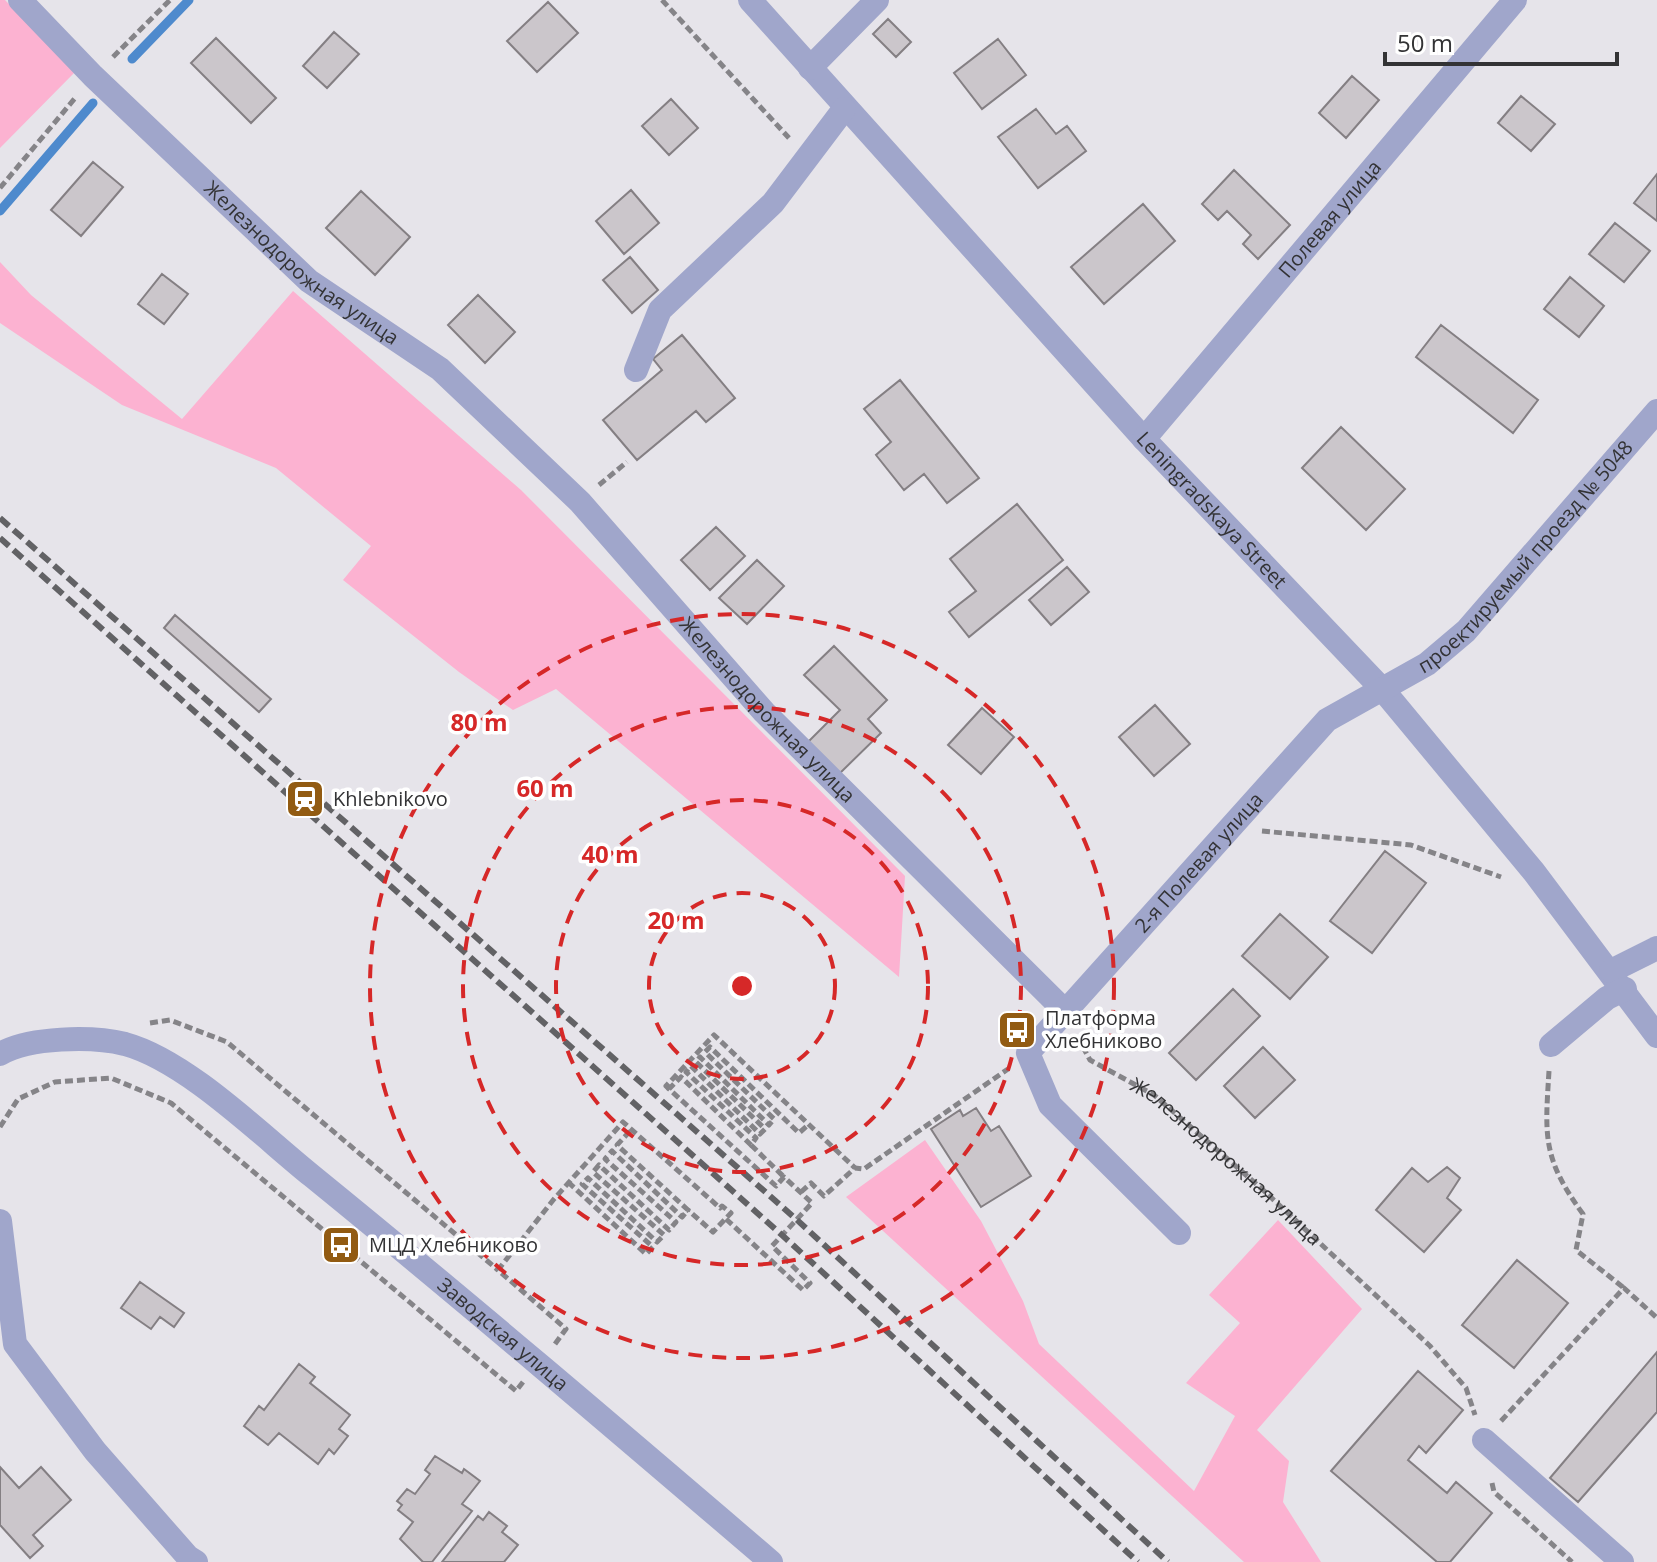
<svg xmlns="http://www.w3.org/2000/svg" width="1657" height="1562" viewBox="0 0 1657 1562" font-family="'Open Sans',sans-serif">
<rect width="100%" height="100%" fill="#e6e4ea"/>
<!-- green -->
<path fill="#fcb2d1" d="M 0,0 L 5,0 L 75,72 L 0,148 Z
M 0,262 L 31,295 L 182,419 L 293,291 L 521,490 L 905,876 L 899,977 L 556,689 L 513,710 L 459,672 L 343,580 L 371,546 L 276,468 L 122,405 L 0,323 Z
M 925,1140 L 981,1221 L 1023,1301 L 1039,1344 L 1194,1491 L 1235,1416 L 1186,1383 L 1240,1323 L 1209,1295 L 1278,1220 L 1362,1309 L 1257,1430 L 1289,1461 L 1283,1502 L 1321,1562 L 1244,1562 L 846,1197 Z"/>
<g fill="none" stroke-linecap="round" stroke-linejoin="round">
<!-- stream -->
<path stroke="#4e8acd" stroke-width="9" d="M 132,59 L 189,0
M 0,211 L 93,103"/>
</g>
<!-- building -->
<path fill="#cbc6cb" stroke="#847f83" stroke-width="2" d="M 548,2 L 578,33 L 537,72 L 507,41 Z
M 888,19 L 911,42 L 896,57 L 873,34 Z
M 334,32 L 359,54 L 327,88 L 303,66 Z
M 216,38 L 276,98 L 251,123 L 191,63 Z
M 998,39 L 1026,75 L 982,109 L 954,73 Z
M 1352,76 L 1379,100 L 1346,138 L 1319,113 Z
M 1521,96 L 1555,124 L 1531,151 L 1498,123 Z
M 671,99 L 698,128 L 669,155 L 642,126 Z
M 1036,109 L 1056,134 L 1067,126 L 1086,151 L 1038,188 L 998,137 Z
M 93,162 L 123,187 L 81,236 L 51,210 Z
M 1234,170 L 1290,225 L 1258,259 L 1243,244 L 1251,235 L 1227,211 L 1218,220 L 1202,204 Z
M 1657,174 L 1657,221 L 1634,203 Z
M 631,190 L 659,223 L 624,254 L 596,221 Z
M 361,191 L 410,237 L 375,275 L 326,228 Z
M 1143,204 L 1175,241 L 1104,304 L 1071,267 Z
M 1615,223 L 1650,251 L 1624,282 L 1589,254 Z
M 630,257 L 658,290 L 632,313 L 603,280 Z
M 162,274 L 188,294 L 164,324 L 138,304 Z
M 1570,277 L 1604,306 L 1579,337 L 1544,309 Z
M 478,295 L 515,332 L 485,363 L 448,325 Z
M 1441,325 L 1538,400 L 1513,433 L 1416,357 Z
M 682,335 L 735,398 L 706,422 L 696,411 L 637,460 L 603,420 L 662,370 L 653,359 Z
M 900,380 L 979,478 L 947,503 L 924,474 L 904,490 L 876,455 L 891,442 L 864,409 Z
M 1341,427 L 1405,489 L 1366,530 L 1302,468 Z
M 1017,504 L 1063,560 L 969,637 L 949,612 L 976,591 L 950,559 Z
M 716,527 L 745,556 L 710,590 L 681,560 Z
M 757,560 L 784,586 L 747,624 L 719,598 Z
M 1067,567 L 1089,592 L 1051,625 L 1029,600 Z
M 175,615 L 271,699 L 259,712 L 164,628 Z
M 834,646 L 887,700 L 868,719 L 881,733 L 838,775 L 807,743 L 840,710 L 804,675 Z
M 1155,705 L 1190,744 L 1154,776 L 1119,737 Z
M 982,708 L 1014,737 L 981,774 L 948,745 Z
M 1385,851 L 1426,883 L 1372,953 L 1330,921 Z
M 1280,914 L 1328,957 L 1290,999 L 1242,956 Z
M 1233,989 L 1260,1016 L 1196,1080 L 1169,1053 Z
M 1263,1047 L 1295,1080 L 1255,1118 L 1224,1086 Z
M 976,1108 L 991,1131 L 999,1126 L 1031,1176 L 981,1207 L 931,1129 L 960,1110 L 963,1116 Z
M 1447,1167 L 1460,1178 L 1447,1198 L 1461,1210 L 1424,1252 L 1376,1210 L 1412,1168 L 1428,1182 Z
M 1517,1260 L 1568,1303 L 1514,1368 L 1462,1325 Z
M 140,1282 L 184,1313 L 174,1327 L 160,1317 L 151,1329 L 121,1308 Z
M 1657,1352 L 1657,1412 L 1578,1502 L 1550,1478 Z
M 299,1364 L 315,1377 L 310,1383 L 350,1415 L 339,1429 L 348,1436 L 334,1454 L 329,1449 L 318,1464 L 279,1433 L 268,1445 L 244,1426 L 259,1406 L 264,1410 Z
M 1418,1371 L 1463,1410 L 1426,1453 L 1419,1446 L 1408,1460 L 1447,1493 L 1456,1482 L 1492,1513 L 1450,1562 L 1437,1562 L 1331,1471 Z
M 435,1456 L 462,1473 L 464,1469 L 480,1481 L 462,1504 L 472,1511 L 432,1562 L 423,1562 L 400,1539 L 413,1522 L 398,1510 L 402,1505 L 397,1501 L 407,1489 L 415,1494 L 430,1474 L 425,1470 Z
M 0,1467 L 19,1488 L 41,1467 L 71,1500 L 33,1535 L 43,1546 L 30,1558 L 0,1525 Z
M 489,1512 L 507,1526 L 502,1532 L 518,1545 L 504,1562 L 442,1562 L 478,1516 L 483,1520 Z"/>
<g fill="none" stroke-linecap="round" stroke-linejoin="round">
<!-- path -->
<g stroke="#858488" stroke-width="5" stroke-dasharray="8 4" stroke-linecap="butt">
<path d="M 662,0 L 789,138"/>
<path d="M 113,57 L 170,0"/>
<path d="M 0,188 L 76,97"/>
<path d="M 599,485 L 627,462"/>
<path d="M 1262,831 L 1411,845 L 1501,877"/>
<path d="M 150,1023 L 170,1020 L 227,1042 L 498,1270"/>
<path id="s1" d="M 1077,1036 L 1090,1060 L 1154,1095 L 1262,1189 L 1430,1346 L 1466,1388 L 1475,1415"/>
<path d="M 1549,1071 C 1545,1136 1542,1158 1583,1214 L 1576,1250 L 1624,1288"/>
<path d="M 669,1089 L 666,1086 L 714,1035 L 855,1168"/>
<path d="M 0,1127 L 18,1099 L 55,1082 L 111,1078 L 171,1103 L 516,1391 L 523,1382"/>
<path d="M 751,1145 L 784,1177"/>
<path d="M 568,1182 L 646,1254 L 653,1247 L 582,1184 L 588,1178 L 657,1242 L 664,1235 L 593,1172 L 599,1165 L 669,1230 L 676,1222 L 605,1159 L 612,1151 L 682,1217 L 688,1210 L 617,1145 L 631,1130"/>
<path d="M 801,1192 L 811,1183 L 824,1196 L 855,1168 L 864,1169 L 1008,1069"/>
<path d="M 726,1219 L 803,1290 L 810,1283 L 772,1246 L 812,1203 L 784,1177 L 776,1186 L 669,1089 L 681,1077 L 751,1145 L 756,1138 L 686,1072 L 691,1066 L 760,1134 L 765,1129 L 696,1062 L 700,1057 L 769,1125 L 774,1119 L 705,1052 L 710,1047 L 799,1133 L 807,1126"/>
<path d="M 555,1344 L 566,1329 L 498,1270 L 554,1199 L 623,1122 L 720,1208 L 722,1206 L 731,1213 L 713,1232 L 688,1210"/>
<path d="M 1501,1421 L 1624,1288 L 1657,1318"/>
<path d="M 1492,1483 L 1494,1492 L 1572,1562"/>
</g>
<!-- minor -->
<g stroke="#a0a6cb" stroke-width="24">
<path id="s2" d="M 20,0 L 93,76 L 309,281 L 440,369 L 580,502 L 764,712 L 1064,1010"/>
<path id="s3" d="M 750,0 L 1144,439 L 1383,690 L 1534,872 L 1657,1036"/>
<path d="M 810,68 L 877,0"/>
<path d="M 636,370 L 660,310 L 773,203 L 844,109"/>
<path id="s4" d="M 1144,439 L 1515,0"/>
<path d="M 1611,971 L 1657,948"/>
<path d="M 1551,1045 L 1607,998 L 1625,989"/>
<path id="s5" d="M 0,1054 C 29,1037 92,1036 125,1044 C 187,1061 261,1135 312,1176 C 467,1302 619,1432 771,1562"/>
<path d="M 0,1221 L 15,1344 L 95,1451 L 188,1557 L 196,1562"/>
<path id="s6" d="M 1179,1233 L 1050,1105 L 1028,1053 L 1327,720 L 1427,664 L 1466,631 L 1657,411"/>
<path d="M 1484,1440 L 1622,1562"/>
</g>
<!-- rail -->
<path stroke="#626265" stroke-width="6" stroke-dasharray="12 6" stroke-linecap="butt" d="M 0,518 L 796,1219 L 1168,1562
M 0,538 L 782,1235 L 1138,1562"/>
</g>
<!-- distance rings -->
<g fill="none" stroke="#d62828" stroke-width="4" stroke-dasharray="14 10">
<circle cx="742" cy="986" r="93"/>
<circle cx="742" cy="986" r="186"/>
<circle cx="742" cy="986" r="279"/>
<circle cx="742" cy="986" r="372"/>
</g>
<!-- icons -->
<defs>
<symbol id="station-square" viewBox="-11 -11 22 22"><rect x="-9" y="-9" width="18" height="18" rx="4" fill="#925b12" stroke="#fff"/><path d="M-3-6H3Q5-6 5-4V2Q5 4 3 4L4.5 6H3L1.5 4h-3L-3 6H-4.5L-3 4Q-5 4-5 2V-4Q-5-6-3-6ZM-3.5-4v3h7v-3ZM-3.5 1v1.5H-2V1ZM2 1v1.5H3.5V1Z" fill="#fff"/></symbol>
<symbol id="bus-square" viewBox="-11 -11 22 22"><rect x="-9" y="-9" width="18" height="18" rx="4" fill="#925b12" stroke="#fff"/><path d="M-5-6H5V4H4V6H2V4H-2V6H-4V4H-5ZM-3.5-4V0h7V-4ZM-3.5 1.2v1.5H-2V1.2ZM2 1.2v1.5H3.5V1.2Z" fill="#fff"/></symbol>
</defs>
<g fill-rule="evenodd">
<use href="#station-square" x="283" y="777" width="44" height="44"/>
<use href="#bus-square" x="995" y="1008" width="44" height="44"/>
<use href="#bus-square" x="319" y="1223" width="44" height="44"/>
</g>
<g text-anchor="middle" stroke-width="7" stroke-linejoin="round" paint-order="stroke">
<!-- street labels -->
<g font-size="20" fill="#333335" stroke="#fff">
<text dy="7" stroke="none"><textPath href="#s4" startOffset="288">Полевая улица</textPath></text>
<text dy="7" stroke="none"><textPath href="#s2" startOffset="386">Железнодорожная улица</textPath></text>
<text dy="7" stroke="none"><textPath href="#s3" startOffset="688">Leningradskaya Street</textPath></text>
<text dy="7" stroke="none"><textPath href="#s6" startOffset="946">проектируемый проезд № 5048</textPath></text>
<text dy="7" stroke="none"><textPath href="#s2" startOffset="1034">Железнодорожная улица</textPath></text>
<text dy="7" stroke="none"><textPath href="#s6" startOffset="494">2-я Полевая улица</textPath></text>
<text dy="7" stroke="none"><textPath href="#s1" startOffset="198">Железнодорожная улица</textPath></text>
<text dy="7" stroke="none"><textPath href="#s5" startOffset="606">Заводская улица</textPath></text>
</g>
<!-- poi labels -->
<g font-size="20" fill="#333335" stroke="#fff" text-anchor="start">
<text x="333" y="806">Khlebnikovo</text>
<text x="1045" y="1025">Платформа<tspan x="1045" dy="23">Хлебниково</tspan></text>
<text x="369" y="1252">МЦД Хлебниково</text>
</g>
</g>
<circle cx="742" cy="986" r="12" fill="#d62828" stroke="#fff" stroke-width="4"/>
<g font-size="24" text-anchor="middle" font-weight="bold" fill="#d62828" stroke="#fff" stroke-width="7" stroke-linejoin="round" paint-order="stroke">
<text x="479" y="731">80 m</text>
<text x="545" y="797">60 m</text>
<text x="610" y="863">40 m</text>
<text x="676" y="929">20 m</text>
</g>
<!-- scale -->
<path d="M1385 52v12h232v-12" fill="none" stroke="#333335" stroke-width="4"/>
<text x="1397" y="52" font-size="24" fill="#333335" stroke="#ffffff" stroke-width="6" paint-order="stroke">50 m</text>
</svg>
